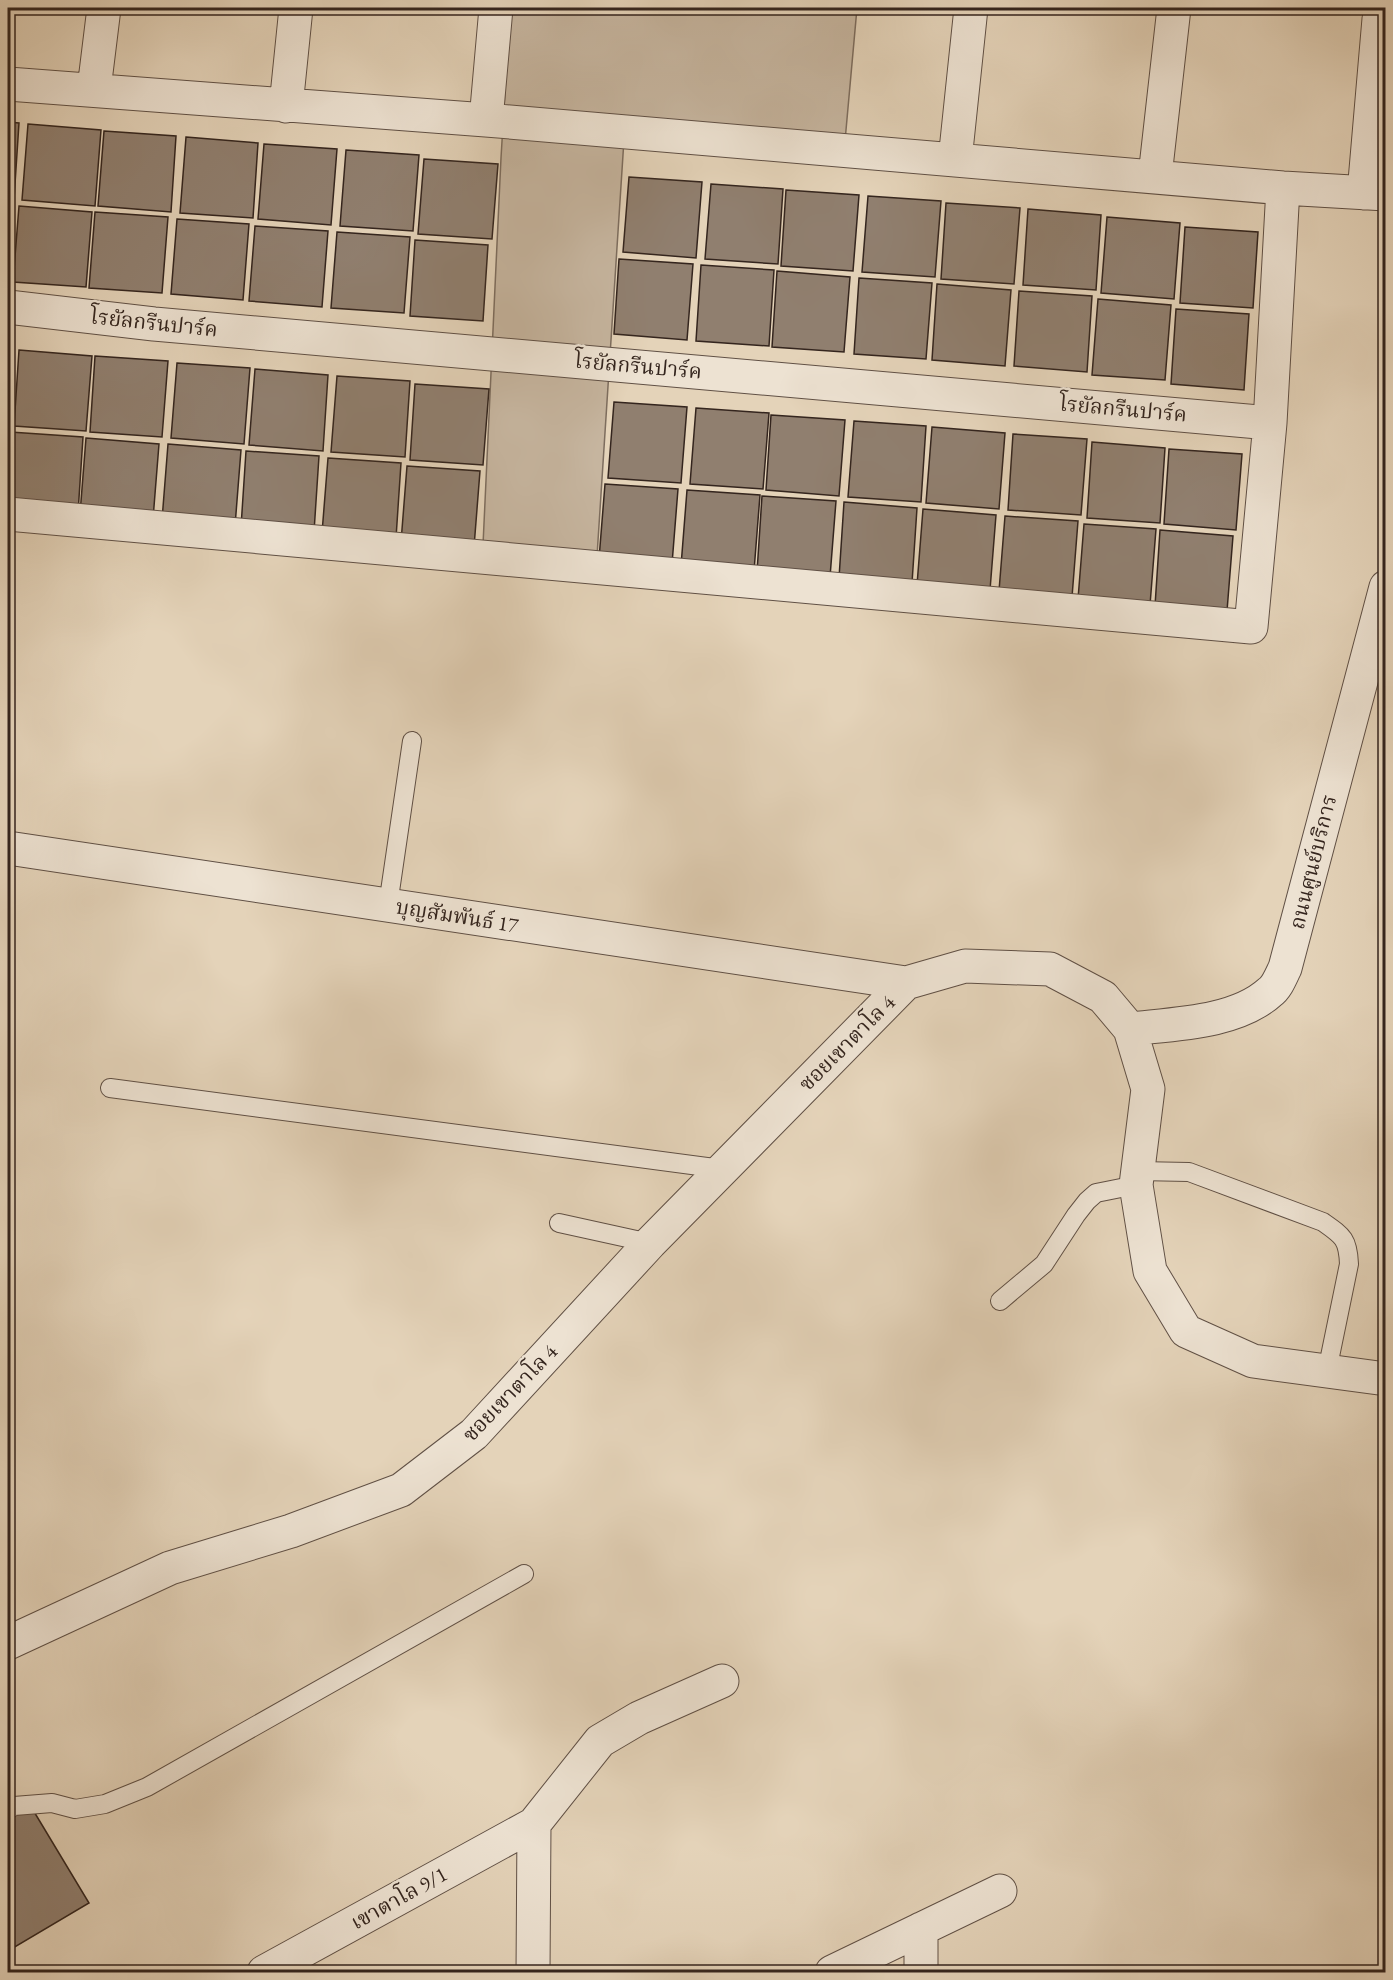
<svg xmlns="http://www.w3.org/2000/svg" width="1393" height="1980" viewBox="0 0 1393 1980" font-family="'EB Garamond','Noto Serif Thai',serif">
<rect width="100%" height="100%" fill="#e4d3b9"/>
<filter id="stains"><feTurbulence type="fractalNoise" baseFrequency=".00333" numOctaves="4"/><feColorMatrix values="0 0 0 0 .2 0 0 0 0 .09 0 0 0 0 .02 0 0 0 .5 -.17"/></filter>
<radialGradient id="worn" r=".72"><stop offset=".6" stop-color="#630" stop-opacity="0"/><stop offset="1" stop-color="#630" stop-opacity=".3"/></radialGradient>
<!-- green -->
<path fill="#c6b59f" stroke="#7d6d5e" stroke-width="1.5" d="M 510,8 L 857,8 L 845,141 L 625,124 L 597,556 L 483,545 L 501,158 Z"/>
<!-- building -->
<path fill="#907f6f" stroke="#34251e" stroke-width="1.5" d="M 8,122 L 19,123 L 14,199 L 8,198 Z
M 28,124 L 101,130 L 95,206 L 22,200 Z
M 104,131 L 176,136 L 171,212 L 98,206 Z
M 186,137 L 258,143 L 253,218 L 180,213 Z
M 264,144 L 337,149 L 331,225 L 258,219 Z
M 346,150 L 419,155 L 413,231 L 340,226 Z
M 424,159 L 498,164 L 492,239 L 418,234 Z
M 629,177 L 702,182 L 696,258 L 623,252 Z
M 711,184 L 783,189 L 778,264 L 705,259 Z
M 786,190 L 859,195 L 853,271 L 781,266 Z
M 868,196 L 941,201 L 935,277 L 862,272 Z
M 946,203 L 1020,208 L 1014,284 L 941,279 Z
M 19,206 L 92,212 L 86,287 L 13,282 Z
M 1028,209 L 1101,215 L 1096,290 L 1023,285 Z
M 95,212 L 168,217 L 162,293 L 89,288 Z
M 1107,217 L 1180,223 L 1174,299 L 1101,293 Z
M 177,219 L 249,224 L 243,300 L 171,294 Z
M 255,226 L 328,231 L 322,307 L 249,301 Z
M 1185,227 L 1258,232 L 1253,308 L 1180,303 Z
M 337,232 L 410,237 L 404,313 L 331,308 Z
M 415,240 L 488,245 L 483,321 L 410,316 Z
M 619,259 L 693,264 L 687,340 L 614,334 Z
M 701,265 L 774,270 L 769,346 L 696,341 Z
M 777,271 L 850,277 L 844,352 L 772,347 Z
M 859,278 L 932,283 L 926,359 L 854,354 Z
M 937,284 L 1011,290 L 1005,366 L 932,360 Z
M 1019,291 L 1092,296 L 1087,372 L 1014,366 Z
M 1098,299 L 1171,305 L 1165,380 L 1092,375 Z
M 1176,309 L 1249,314 L 1244,390 L 1171,384 Z
M 19,350 L 92,356 L 86,431 L 14,426 Z
M 95,356 L 168,361 L 162,437 L 90,432 Z
M 177,363 L 250,368 L 244,444 L 171,438 Z
M 255,369 L 328,375 L 323,451 L 249,445 Z
M 337,376 L 410,381 L 405,457 L 331,452 Z
M 415,384 L 489,389 L 483,465 L 410,460 Z
M 614,402 L 687,407 L 681,483 L 608,478 Z
M 696,408 L 769,413 L 763,489 L 690,484 Z
M 771,415 L 845,420 L 839,496 L 766,490 Z
M 854,421 L 926,426 L 921,502 L 848,497 Z
M 932,427 L 1005,433 L 999,509 L 926,503 Z
M 10,432 L 83,437 L 78,513 L 8,508 L 8,466 Z
M 1013,434 L 1087,439 L 1081,515 L 1008,510 Z
M 86,438 L 159,444 L 153,519 L 80,514 Z
M 1092,442 L 1165,448 L 1160,523 L 1087,518 Z
M 168,444 L 241,450 L 235,526 L 162,520 Z
M 1169,449 L 1242,454 L 1236,530 L 1164,524 Z
M 246,451 L 319,456 L 314,532 L 241,527 Z
M 328,458 L 401,463 L 396,538 L 322,533 Z
M 407,466 L 480,471 L 474,547 L 401,542 Z
M 605,484 L 678,489 L 672,564 L 599,559 Z
M 687,490 L 760,495 L 754,571 L 681,566 Z
M 762,496 L 836,501 L 830,577 L 757,572 Z
M 844,502 L 917,508 L 912,583 L 839,578 Z
M 923,509 L 996,515 L 990,590 L 917,585 Z
M 1005,516 L 1078,521 L 1072,597 L 999,591 Z
M 1084,524 L 1156,529 L 1150,605 L 1078,599 Z
M 1160,530 L 1233,536 L 1227,611 L 1155,606 Z
M 30,1805 L 89,1903 L 8,1951 L 8,1819 Z"/>
<g fill="none" stroke-linecap="round" stroke-linejoin="round">
<defs>
<path id="lane" d="M 388,905 L 412,741
M 110,1088 L 722,1169
M 1138,1171 L 1189,1172 L 1323,1222 C 1343,1236 1348,1239 1349,1264 L 1327,1371
M 559,1223 L 650,1243
M 1000,1301 L 1044,1264 L 1076,1215 L 1087,1201 L 1096,1193 L 1136,1185
M 8,1810 L 14,1806 L 52,1803 L 75,1809 L 105,1804 L 147,1787 L 524,1574"/>
<path id="street" d="M 8,84 L 486,120 L 1283,188 L 1386,194
M 94,89 L 104,8
M 286,106 L 296,8
M 486,120 L 496,8
M 955,160 L 971,8
M 1155,176 L 1174,8
M 1364,193 L 1379,19
M 8,307 L 154,324 L 1270,423
M 8,514 L 1251,627 L 1270,423 L 1283,188
M 8,848 L 906,983 L 965,966 L 1050,969 L 1103,997 L 1130,1029 L 1148,1089 L 1136,1185 L 1150,1271 L 1186,1331 L 1253,1361 L 1386,1379
M 1130,1029 C 1174,1024 1236,1023 1270,992 C 1277,987 1281,976 1285,968 L 1386,587
M 8,1643 L 170,1568 L 291,1531 L 401,1490 L 474,1434 L 650,1243 L 906,983
M 921,1929 L 921,1972
M 264,1972 L 534,1824
M 533,1972 L 534,1824 L 600,1741 L 639,1718 L 722,1681
M 832,1972 L 1000,1891"/>
</defs>
<!-- lane casing -->
<use href="#lane" stroke="#605045" stroke-width="20"/>
<!-- street casing -->
<use href="#street" stroke="#605045" stroke-width="35"/>
<!-- lane -->
<use href="#lane" stroke="#ede2d2" stroke-width="18"/>
<!-- street -->
<use href="#street" stroke="#ede2d2" stroke-width="33"/>
</g>
<g text-anchor="middle" stroke-width="5" stroke-linejoin="round" paint-order="stroke">
<!-- street labels -->
<g font-size="21" fill="#34251e" stroke="#ede2d2">
<text transform="translate(154 323) rotate(6)" y="7">โรยัลกรีนปาร์ค</text>
<text transform="translate(638 366) rotate(5)" y="7">โรยัลกรีนปาร์ค</text>
<text transform="translate(1123 409) rotate(5)" y="7">โรยัลกรีนปาร์ค</text>
<text transform="translate(1313 862) rotate(-76)" y="7">ถนนศูนย์บริการ</text>
<text transform="translate(457 916) rotate(9)" y="7">บุญสัมพันธ์ 17</text>
<text transform="translate(847 1043) rotate(-45)" y="7">ซอยเขาตาโล 4</text>
<text transform="translate(510 1393) rotate(-46)" y="7">ซอยเขาตาโล 4</text>
<text transform="translate(399 1898) rotate(-29)" y="7">เขาตาโล 9/1</text>
</g>
</g>
<!-- margin -->
<rect width="1393" height="1980" fill="none" stroke="#e4d3b9" stroke-width="30"/>
<rect x="9" y="9" width="1375" height="1962" fill="none" stroke="#34251e" stroke-width="3"/>
<rect x="15" y="15" width="1363" height="1950" fill="none" stroke="#34251e" stroke-width="1.5"/>
<rect width="100%" height="100%" filter="url(#stains)"/>
<rect width="100%" height="100%" fill="url(#worn)"/>
</svg>
